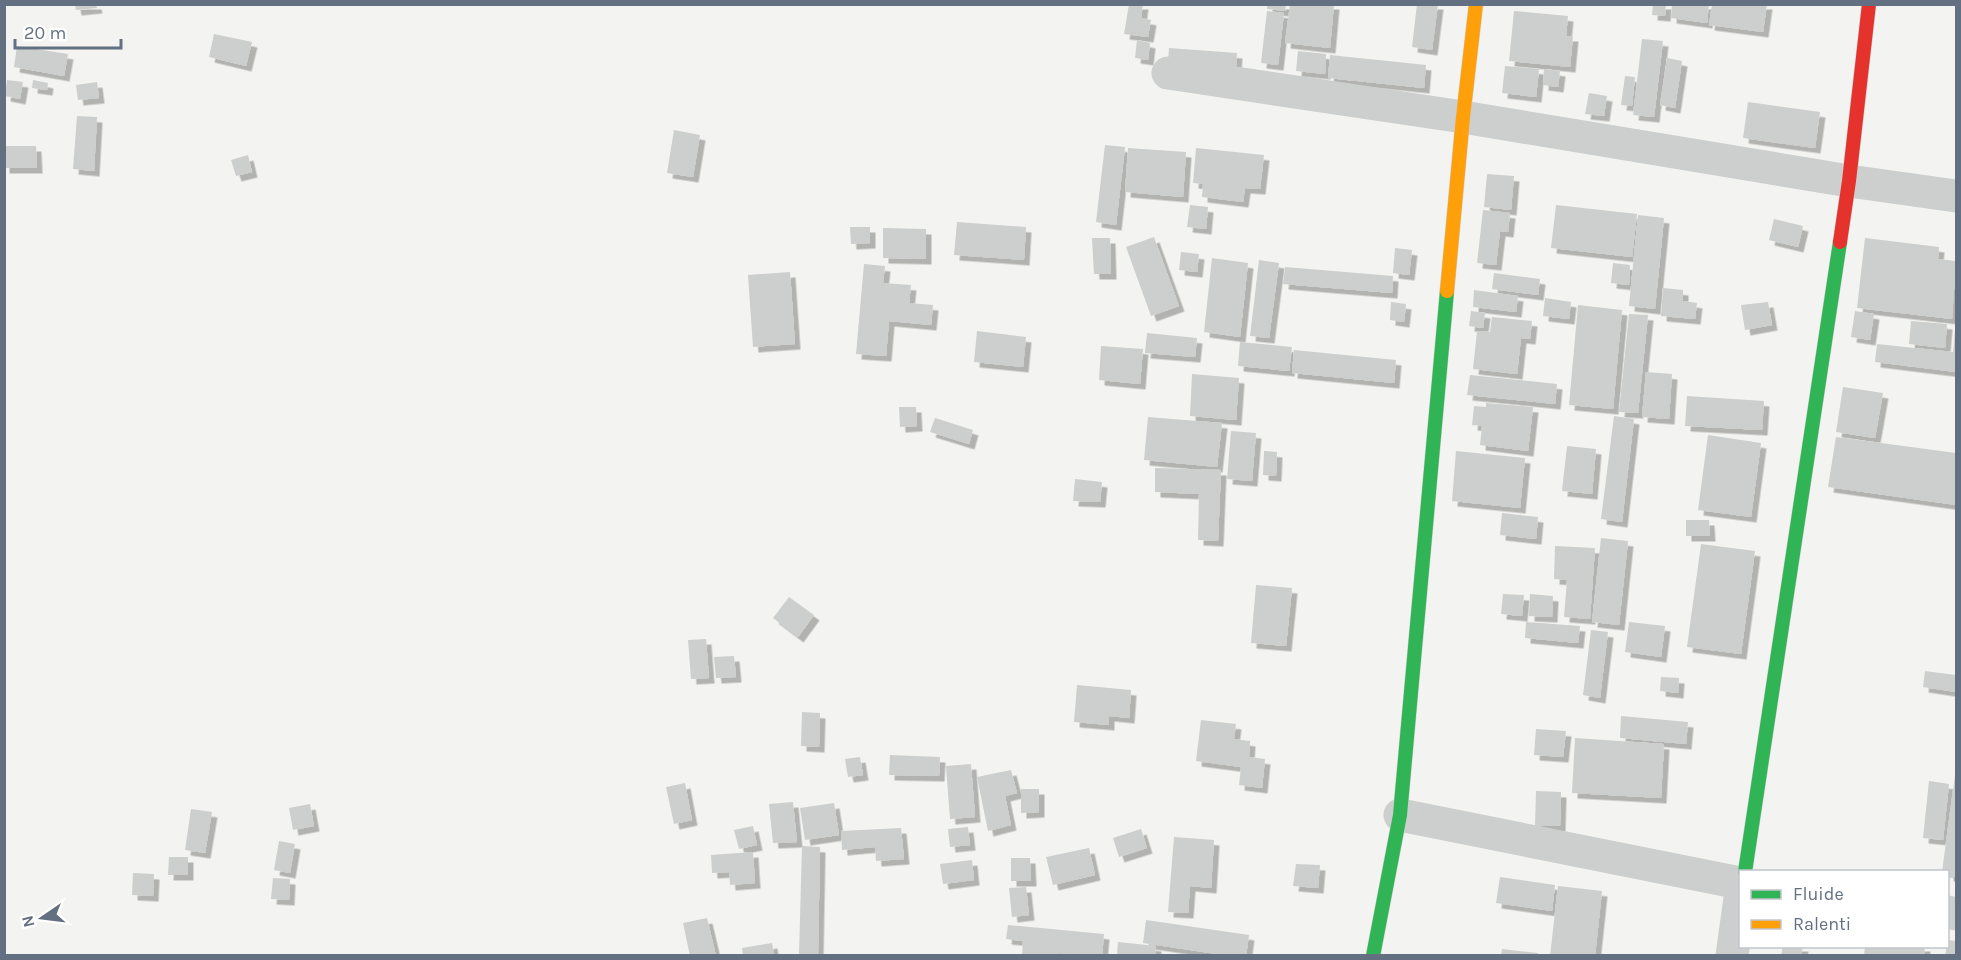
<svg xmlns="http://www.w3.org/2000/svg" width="1961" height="960" viewBox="0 0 1961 960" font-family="Karla,sans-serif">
<defs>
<filter id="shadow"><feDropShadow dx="5.5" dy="5.5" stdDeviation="0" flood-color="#0004"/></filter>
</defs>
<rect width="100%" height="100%" fill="#f3f3f1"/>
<!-- building -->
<path fill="#cdcece" filter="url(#shadow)" d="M 75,4 L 96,4 L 97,8 L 76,10 Z
M 1129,4 L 1143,4 L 1141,18 L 1151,20 L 1148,37 L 1124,34 Z
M 1267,4 L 1286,4 L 1285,11 L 1267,9 Z
M 1290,4 L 1334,4 L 1330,48 L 1285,43 Z
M 1417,4 L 1438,4 L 1432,50 L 1412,47 Z
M 1653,4 L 1666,4 L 1665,16 L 1652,15 Z
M 1672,4 L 1709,4 L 1707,23 L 1671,18 Z
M 1712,4 L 1767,4 L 1763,32 L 1709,25 Z
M 1267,11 L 1284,13 L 1278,65 L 1261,63 Z
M 1514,11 L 1568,16 L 1566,36 L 1573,36 L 1570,67 L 1509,61 Z
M 214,34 L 252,42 L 246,66 L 209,57 Z
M 1642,39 L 1663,41 L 1654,117 L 1633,115 Z
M 1137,40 L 1150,43 L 1148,60 L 1135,58 Z
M 17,46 L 68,54 L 64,76 L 14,67 Z
M 1169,48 L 1237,53 L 1236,67 L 1168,62 Z
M 1298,51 L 1326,54 L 1325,74 L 1296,71 Z
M 1330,55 L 1426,65 L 1424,88 L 1328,78 Z
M 1667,58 L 1682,61 L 1675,108 L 1660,105 Z
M 1505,66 L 1539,69 L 1536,97 L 1502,93 Z
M 1544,69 L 1560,71 L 1558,87 L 1543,85 Z
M 1625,76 L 1635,77 L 1632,106 L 1621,105 Z
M 7,80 L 23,82 L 20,99 L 5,96 Z
M 33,80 L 48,83 L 47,90 L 32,88 Z
M 97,82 L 99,98 L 78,100 L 76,85 Z
M 1589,93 L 1607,96 L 1604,116 L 1585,114 Z
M 1748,102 L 1820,112 L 1815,148 L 1743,138 Z
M 77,116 L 97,117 L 94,171 L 73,169 Z
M 674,130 L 700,135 L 693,177 L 667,173 Z
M 1105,145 L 1125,147 L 1116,225 L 1096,222 Z
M 4,146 L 36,146 L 37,168 L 4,168 Z
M 1128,148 L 1186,152 L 1183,197 L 1125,192 Z
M 1196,148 L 1264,155 L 1260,189 L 1245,188 L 1243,202 L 1202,197 L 1203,184 L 1193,183 Z
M 248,155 L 252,172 L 236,176 L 231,160 Z
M 1487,174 L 1514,176 L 1511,210 L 1484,207 Z
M 1190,205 L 1208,207 L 1206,229 L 1187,227 Z
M 1556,205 L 1637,214 L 1632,257 L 1551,248 Z
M 1483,210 L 1510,213 L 1508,232 L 1500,231 L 1496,265 L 1477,263 Z
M 1638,215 L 1664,218 L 1655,309 L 1629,306 Z
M 1774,219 L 1803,226 L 1798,247 L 1769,240 Z
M 957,222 L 1026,227 L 1024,260 L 954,255 Z
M 850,227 L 870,227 L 870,243 L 851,244 Z
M 883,228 L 926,229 L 926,259 L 883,258 Z
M 1154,237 L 1179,306 L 1151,316 L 1126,247 Z
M 1092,238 L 1110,238 L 1111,274 L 1094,274 Z
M 1865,238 L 1939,247 L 1938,259 L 1956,261 L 1952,319 L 1857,308 Z
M 1395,248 L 1412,250 L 1409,275 L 1393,273 Z
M 1181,252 L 1199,254 L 1197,272 L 1179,270 Z
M 1212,258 L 1248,263 L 1240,337 L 1204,332 Z
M 1259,260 L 1279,263 L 1269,338 L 1250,336 Z
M 1613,263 L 1630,265 L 1629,285 L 1611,283 Z
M 864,264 L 885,266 L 883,283 L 911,285 L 909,303 L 933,305 L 931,325 L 889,321 L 886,356 L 856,354 Z
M 1285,267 L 1393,276 L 1392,293 L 1283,284 Z
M 790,272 L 795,344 L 753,347 L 748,275 Z
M 1494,273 L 1540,279 L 1538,295 L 1492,289 Z
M 1663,288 L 1683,290 L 1683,301 L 1697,303 L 1695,319 L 1661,316 Z
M 1474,290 L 1518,296 L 1516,312 L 1473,307 Z
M 1545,298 L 1571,302 L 1569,319 L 1543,316 Z
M 1391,302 L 1406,304 L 1404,322 L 1390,320 Z
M 1768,302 L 1772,325 L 1745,330 L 1741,305 Z
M 1578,305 L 1622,310 L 1613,409 L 1569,405 Z
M 1471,311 L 1485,313 L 1483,328 L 1469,326 Z
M 1855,311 L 1874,314 L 1870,340 L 1851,337 Z
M 1629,314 L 1648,315 L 1638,413 L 1619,412 Z
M 1492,317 L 1532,321 L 1530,339 L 1521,338 L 1517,374 L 1473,369 L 1477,331 L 1490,332 Z
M 1911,321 L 1947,324 L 1945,348 L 1909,344 Z
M 1955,329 L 1956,329 L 1956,372 L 1875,362 L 1877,344 L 1953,352 Z
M 977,331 L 1026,337 L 1023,367 L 974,362 Z
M 1147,333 L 1197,338 L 1195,357 L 1145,353 Z
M 1240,342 L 1292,347 L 1289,371 L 1238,366 Z
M 1101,346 L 1143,349 L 1140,384 L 1099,380 Z
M 1294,350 L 1396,360 L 1394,383 L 1292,373 Z
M 1646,372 L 1672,374 L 1669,419 L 1642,417 Z
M 1192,374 L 1239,378 L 1236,420 L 1190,416 Z
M 1470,375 L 1557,384 L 1555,404 L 1467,395 Z
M 1843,387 L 1883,393 L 1875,438 L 1836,432 Z
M 1687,396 L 1764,401 L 1762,430 L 1685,426 Z
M 1486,403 L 1533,407 L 1528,451 L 1480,445 L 1482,426 L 1472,425 L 1474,406 L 1486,407 Z
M 899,407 L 916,407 L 917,426 L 900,427 Z
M 1614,416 L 1634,419 L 1622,522 L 1601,519 Z
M 1148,417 L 1222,423 L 1217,467 L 1144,460 Z
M 935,418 L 973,430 L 969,444 L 930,432 Z
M 1231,431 L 1256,433 L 1252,481 L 1227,479 Z
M 1708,435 L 1761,443 L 1751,517 L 1698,510 Z
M 1836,437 L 1956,453 L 1956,505 L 1828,487 Z
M 1567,446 L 1596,449 L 1592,494 L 1562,491 Z
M 1264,451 L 1277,452 L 1276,476 L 1263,475 Z
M 1456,451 L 1525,458 L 1520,508 L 1452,501 Z
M 1155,468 L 1221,470 L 1218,541 L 1198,540 L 1199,494 L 1155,492 Z
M 1075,479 L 1102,482 L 1100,502 L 1073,501 Z
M 1502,513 L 1538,517 L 1536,539 L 1500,535 Z
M 1686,520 L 1709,520 L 1710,536 L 1686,536 Z
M 1601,538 L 1628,541 L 1619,625 L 1592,622 Z
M 1701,544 L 1755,551 L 1741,654 L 1687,647 Z
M 1555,546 L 1595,548 L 1590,619 L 1564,617 L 1567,580 L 1554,579 Z
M 1256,585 L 1292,588 L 1286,646 L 1251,643 Z
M 1503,594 L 1524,595 L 1522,616 L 1501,614 Z
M 1530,594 L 1553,596 L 1552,617 L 1529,616 Z
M 789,597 L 814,615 L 798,637 L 773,618 Z
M 1526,622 L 1580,626 L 1578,643 L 1525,638 Z
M 1629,622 L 1665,626 L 1661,657 L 1625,652 Z
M 1591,630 L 1608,632 L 1600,698 L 1583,695 Z
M 706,639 L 709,678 L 691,679 L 688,640 Z
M 734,656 L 736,677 L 716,678 L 714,657 Z
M 1925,671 L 1956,675 L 1956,692 L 1923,687 Z
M 1661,677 L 1679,678 L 1678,693 L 1660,691 Z
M 1077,685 L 1131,690 L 1129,718 L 1109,716 L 1109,725 L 1074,722 Z
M 802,712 L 820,713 L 819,747 L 801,746 Z
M 1621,716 L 1688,722 L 1686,744 L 1620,738 Z
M 1201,720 L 1236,724 L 1234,739 L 1250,741 L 1249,757 L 1265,759 L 1262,788 L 1239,785 L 1241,767 L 1196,761 Z
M 1536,729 L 1566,731 L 1563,757 L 1534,755 Z
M 1575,738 L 1664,744 L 1661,798 L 1572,793 Z
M 890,755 L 940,757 L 939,776 L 889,775 Z
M 860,757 L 863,775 L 848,777 L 845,759 Z
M 971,764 L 975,817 L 950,819 L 946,766 Z
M 1011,770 L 1017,793 L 1005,796 L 1011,825 L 988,831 L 977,777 Z
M 1955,775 L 1956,775 L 1956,877 L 1948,876 L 1948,872 L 1942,872 Z
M 1929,781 L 1949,784 L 1943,840 L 1923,838 Z
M 685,783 L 692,820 L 674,824 L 666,787 Z
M 1021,789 L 1039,789 L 1039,812 L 1021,813 Z
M 1536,791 L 1561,792 L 1560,826 L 1535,826 Z
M 793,802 L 797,842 L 773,843 L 769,804 Z
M 834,803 L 839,835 L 805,840 L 800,808 Z
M 310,804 L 314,826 L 293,830 L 289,808 Z
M 191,809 L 212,812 L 205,853 L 185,850 Z
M 753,826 L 757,845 L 739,849 L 734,830 Z
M 968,827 L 970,845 L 950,847 L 948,829 Z
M 901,828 L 904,859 L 876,861 L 875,847 L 842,850 L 841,831 Z
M 1141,829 L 1147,848 L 1119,857 L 1113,838 Z
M 1174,837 L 1214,840 L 1211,888 L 1190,886 L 1188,913 L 1168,912 Z
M 279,841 L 295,844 L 290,873 L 274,870 Z
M 802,846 L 820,847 L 818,955 L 799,955 Z
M 1089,848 L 1095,875 L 1053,885 L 1046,857 Z
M 753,852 L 755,883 L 730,885 L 729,872 L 712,873 L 711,855 Z
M 169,857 L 188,857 L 188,875 L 168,875 Z
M 1011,858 L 1030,858 L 1031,881 L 1011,881 Z
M 972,860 L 974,880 L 943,884 L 940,864 Z
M 1296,864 L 1320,865 L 1318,888 L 1293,886 Z
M 133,873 L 154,874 L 153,896 L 132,895 Z
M 1500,877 L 1555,885 L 1552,911 L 1496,903 Z
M 273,878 L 290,879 L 289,900 L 271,899 Z
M 1558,886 L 1602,891 L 1595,956 L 1550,956 Z
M 1026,887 L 1029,915 L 1012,917 L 1009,888 Z
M 707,918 L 716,956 L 690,956 L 683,923 Z
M 1146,920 L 1249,935 L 1246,956 L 1230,956 L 1143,943 Z
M 1008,925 L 1104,934 L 1102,956 L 1059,953 L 1059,956 L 1022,955 L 1023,941 L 1006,939 Z
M 1948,940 L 1956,941 L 1956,956 L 1945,956 Z
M 1118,942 L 1156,946 L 1155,956 L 1117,956 Z
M 772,943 L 774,956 L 743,956 L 742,948 Z
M 1783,946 L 1803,946 L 1801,956 L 1781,956 Z
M 1865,946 L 1925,946 L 1924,956 L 1864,956 Z
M 1502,949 L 1538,953 L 1538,956 L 1501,956 Z"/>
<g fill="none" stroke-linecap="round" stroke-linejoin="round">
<defs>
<path id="fast" d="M 1745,872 L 1840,242
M 1373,956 L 1400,815 L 1447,291"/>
<path id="slow" d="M 1447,291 L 1463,117 L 1476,4"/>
<path id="jam" d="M 1840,242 L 1849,181 L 1869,4"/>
</defs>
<!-- fast casing -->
<use href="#fast" stroke="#cfd0d0" stroke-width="15"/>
<!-- slow casing -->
<use href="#slow" stroke="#cfd0d0" stroke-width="15"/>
<!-- jam casing -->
<use href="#jam" stroke="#cfd0d0" stroke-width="15"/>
<!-- street -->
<path stroke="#cdcece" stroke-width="33" d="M 1168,73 L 1463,117 L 1849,181 L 1956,196
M 1400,815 L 1740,883
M 1948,912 L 1956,914
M 1732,956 L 1740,898"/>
<!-- fast -->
<use href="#fast" stroke="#30b455" stroke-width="14"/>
<!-- slow -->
<use href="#slow" stroke="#ff9f0a" stroke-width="14"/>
<!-- jam -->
<use href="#jam" stroke="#e5322d" stroke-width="14"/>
</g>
<!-- border -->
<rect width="1961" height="960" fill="none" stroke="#637081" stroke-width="12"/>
<!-- legend -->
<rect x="1739" y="870" width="210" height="78" fill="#ffffff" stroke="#c1c6cd" stroke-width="1.5"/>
<rect x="1751" y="890" width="30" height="9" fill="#30b455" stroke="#c1c6cd" stroke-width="1.5"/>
<text x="1793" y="900" font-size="18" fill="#637081">Fluide</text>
<rect x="1751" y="920" width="30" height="9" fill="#ff9f0a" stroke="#c1c6cd" stroke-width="1.5"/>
<text x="1793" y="930" font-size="18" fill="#637081">Ralenti</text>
<!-- north arrow -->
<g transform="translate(42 918) rotate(256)" stroke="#ffffff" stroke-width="4.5" paint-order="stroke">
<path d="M0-4.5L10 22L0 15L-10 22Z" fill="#637081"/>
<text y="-9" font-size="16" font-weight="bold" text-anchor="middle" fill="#637081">N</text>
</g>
<!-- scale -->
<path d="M15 39v9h106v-9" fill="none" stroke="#637081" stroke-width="3"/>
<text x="24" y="39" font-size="18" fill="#637081" stroke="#ffffff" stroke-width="4.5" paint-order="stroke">20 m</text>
</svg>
